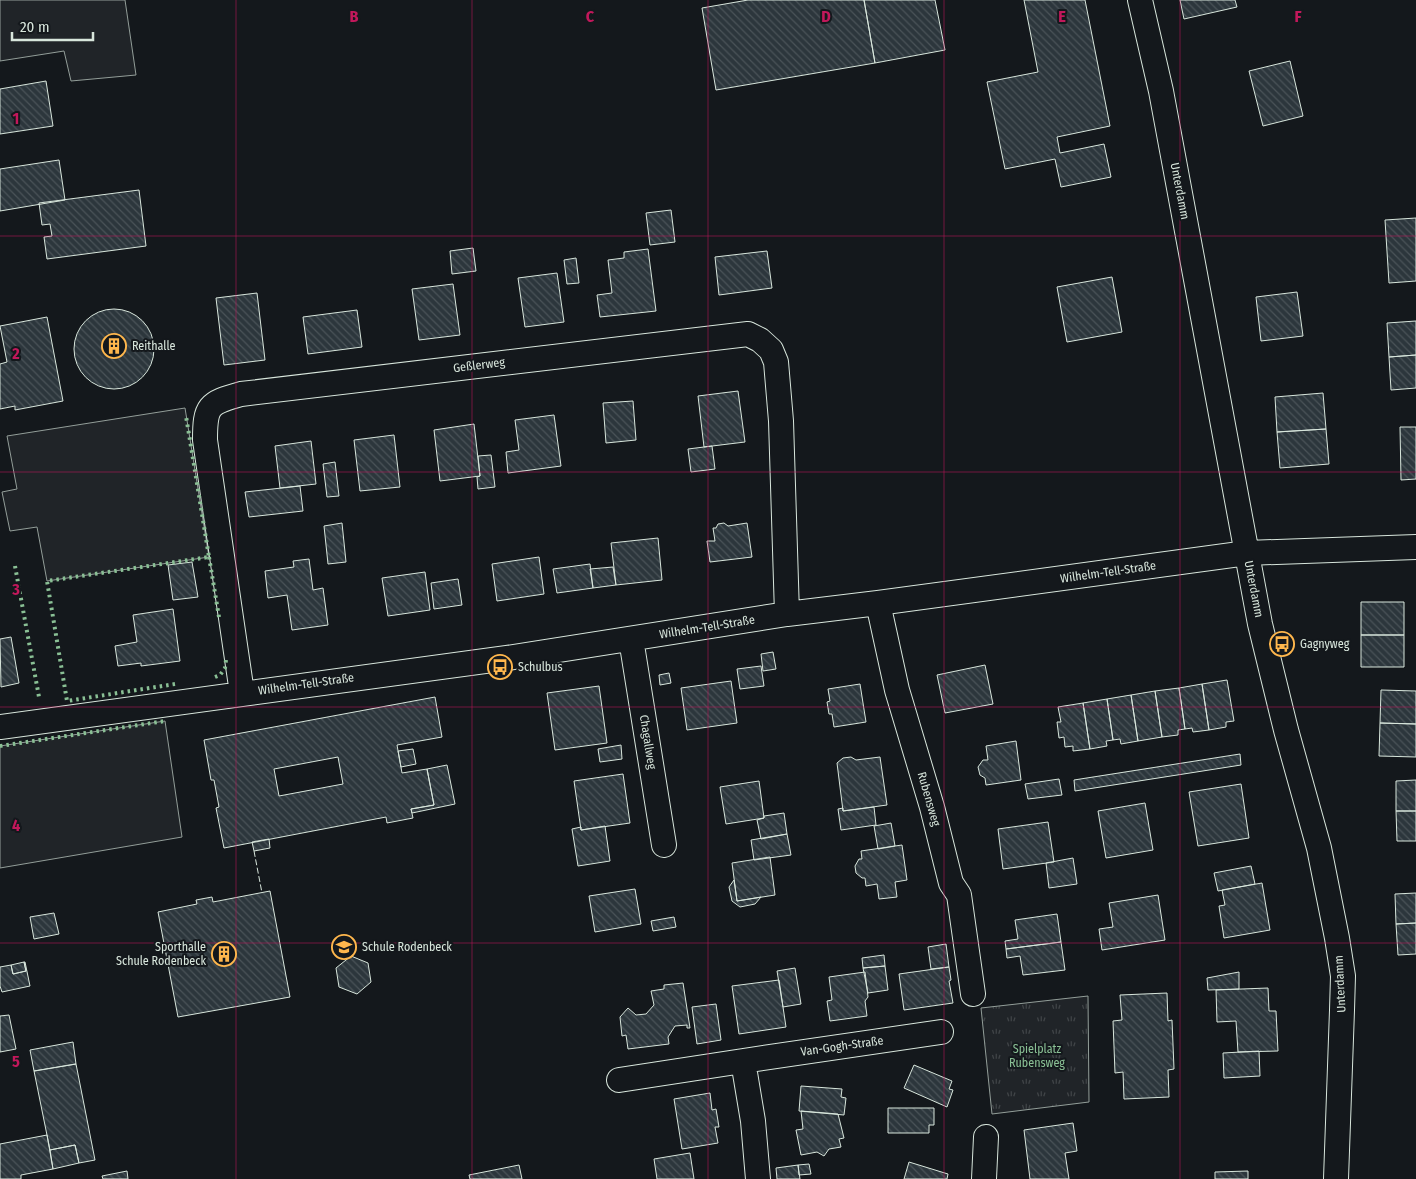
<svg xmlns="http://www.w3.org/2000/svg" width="1416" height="1179" viewBox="0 0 1416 1179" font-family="'Fira Sans Condensed',sans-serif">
<defs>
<pattern id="park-tufts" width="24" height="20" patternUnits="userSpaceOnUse" patternTransform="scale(1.25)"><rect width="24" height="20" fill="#202428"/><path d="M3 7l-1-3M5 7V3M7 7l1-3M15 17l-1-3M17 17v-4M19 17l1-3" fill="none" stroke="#404447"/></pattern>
<pattern id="building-back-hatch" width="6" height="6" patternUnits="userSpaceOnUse" patternTransform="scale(1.25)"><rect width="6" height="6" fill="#2c363c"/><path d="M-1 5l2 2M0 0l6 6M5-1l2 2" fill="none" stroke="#4a5358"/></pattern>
</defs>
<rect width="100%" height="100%" fill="#14181c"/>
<!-- grass -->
<path fill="#202428" stroke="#939e99" d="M 0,0 L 125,0 L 136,75 L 71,81 L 64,51 L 0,61 Z
M 185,408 L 209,557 L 47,581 L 37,527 L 10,531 L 2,492 L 17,489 L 7,436 Z
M 165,721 L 182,837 L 0,868 L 0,746 Z"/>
<!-- park -->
<path fill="url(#park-tufts)" stroke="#939e99" d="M 1088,996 L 1089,1102 L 992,1114 L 981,1008 Z"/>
<!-- building -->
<path fill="url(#building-back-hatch)" stroke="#d8e6dc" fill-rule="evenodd" d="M 748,0 L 864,0 L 875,63 L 716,90 L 702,8 Z
M 864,0 L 935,0 L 945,50 L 875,63 Z
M 1024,0 L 1085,0 L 1110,126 L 1057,137 L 1060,153 L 1104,144 L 1111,177 L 1061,187 L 1055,159 L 1005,169 L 987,82 L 1038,72 Z
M 1180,0 L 1235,0 L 1237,7 L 1184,19 Z
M 1290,61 L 1303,116 L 1263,126 L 1249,71 Z
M 46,81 L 53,126 L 0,134 L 0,89 Z
M 59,160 L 65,200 L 0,211 L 0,169 Z
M 139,190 L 146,246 L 47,259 L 44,237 L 52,236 L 50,224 L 42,225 L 39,203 Z
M 671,210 L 675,242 L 650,245 L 646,213 Z
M 1416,218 L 1416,281 L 1389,283 L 1385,220 Z
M 473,248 L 476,271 L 452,274 L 450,251 Z
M 648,249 L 656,311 L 600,317 L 597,295 L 612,293 L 608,260 L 624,258 L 624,252 Z
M 767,251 L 772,288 L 719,295 L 715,257 Z
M 576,258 L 579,283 L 567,284 L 564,260 Z
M 557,273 L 564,322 L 525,327 L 518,278 Z
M 1112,277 L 1122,332 L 1067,342 L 1057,287 Z
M 453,284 L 460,335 L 419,340 L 412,289 Z
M 1297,292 L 1303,336 L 1261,341 L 1256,297 Z
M 257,293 L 265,360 L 224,365 L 216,298 Z
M74 349a40 40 0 1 1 80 0a40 40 0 1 1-80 0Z
M 357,310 L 362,347 L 308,354 L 303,317 Z
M 47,317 L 63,401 L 15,410 L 15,406 L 0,409 L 0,364 L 7,362 L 0,326 Z
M 1416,321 L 1416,355 L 1389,357 L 1387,323 Z
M 1416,355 L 1416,388 L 1391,390 L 1389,357 Z
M 738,391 L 745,442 L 704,447 L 698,396 Z
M 1323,393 L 1326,429 L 1277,432 L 1275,397 Z
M 633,401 L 636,440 L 606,443 L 603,403 Z
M 554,415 L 561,466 L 508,473 L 506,452 L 519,450 L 515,420 Z
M 474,424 L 480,476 L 440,481 L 434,430 Z
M 1400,427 L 1416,427 L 1416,479 L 1401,480 Z
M 1326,429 L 1329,464 L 1280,468 L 1277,432 Z
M 394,435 L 400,487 L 360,491 L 354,440 Z
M 311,441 L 316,484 L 280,488 L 275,446 Z
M 712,446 L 715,469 L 691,472 L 688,449 Z
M 491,455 L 495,487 L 478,489 L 477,477 L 480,476 L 478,456 Z
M 335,462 L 339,496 L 327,497 L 323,464 Z
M 300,486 L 303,511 L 249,517 L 245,492 Z
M 342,523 L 346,562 L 328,564 L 324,526 Z
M 724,523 L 728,526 L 747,523 L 752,557 L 710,562 L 707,541 L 715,541 L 713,528 L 716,528 L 718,524 Z
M 658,538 L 662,580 L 616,585 L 611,543 Z
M 539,557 L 544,594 L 497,601 L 492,564 Z
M 309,559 L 313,590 L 323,588 L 328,625 L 292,630 L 287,595 L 268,598 L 265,571 L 294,567 L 293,561 Z
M 192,562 L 198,597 L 173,600 L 168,565 Z
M 590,564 L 593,588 L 557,593 L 553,569 Z
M 613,567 L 616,585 L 593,588 L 590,569 Z
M 425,572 L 430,610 L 388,616 L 382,578 Z
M 458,579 L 462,605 L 434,609 L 431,583 Z
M 1361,602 L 1404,602 L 1404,635 L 1361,635 Z
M 173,609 L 180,661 L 141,666 L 141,663 L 118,666 L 115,646 L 137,642 L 133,615 Z
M 1361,635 L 1404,635 L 1404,667 L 1361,667 Z
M 11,637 L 19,683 L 1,687 L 0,639 Z
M 773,652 L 776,669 L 763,671 L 761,654 Z
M 985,665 L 993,704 L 945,713 L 937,675 Z
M 761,666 L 764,686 L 740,689 L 737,669 Z
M 669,673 L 671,683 L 660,685 L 659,675 Z
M 1227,680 L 1234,721 L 1226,722 L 1226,727 L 1209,730 L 1202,684 Z
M 731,681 L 737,723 L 687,730 L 681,688 Z
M 860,684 L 866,722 L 834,727 L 832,714 L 829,714 L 827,702 L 830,701 L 828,689 Z
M 1202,684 L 1209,730 L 1193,732 L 1192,728 L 1185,729 L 1179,688 Z
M 599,686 L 607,743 L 555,750 L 547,693 Z
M 1179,688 L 1185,729 L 1178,730 L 1178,735 L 1162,737 L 1155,691 Z
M 1381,690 L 1416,691 L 1416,724 L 1380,723 Z
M 1155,691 L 1162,737 L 1138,741 L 1131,695 Z
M 1131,695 L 1138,741 L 1121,744 L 1120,739 L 1113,740 L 1107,699 Z
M 435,697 L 442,737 L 397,745 L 402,773 L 427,769 L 434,805 L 411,809 L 413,818 L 387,823 L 386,817 L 224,848 L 216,808 L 219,807 L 214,780 L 211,780 L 204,740 ZM 338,757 L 343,784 L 279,796 L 274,769 Z
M 1107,699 L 1113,740 L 1106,741 L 1107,746 L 1090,749 L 1083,703 Z
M 1083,703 L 1090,749 L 1073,751 L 1073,746 L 1065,747 L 1064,737 L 1059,738 L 1057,722 L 1061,722 L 1058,707 Z
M 1380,723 L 1416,724 L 1416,757 L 1379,756 Z
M 1016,741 L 1021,780 L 986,785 L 985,778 L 980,775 L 978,767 L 983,760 L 988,760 L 986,746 Z
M 621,745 L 622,759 L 600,762 L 598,749 Z
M 413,749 L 416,764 L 401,767 L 398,751 Z
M 1240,754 L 1241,765 L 1075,791 L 1074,780 Z
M 851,757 L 856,760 L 880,757 L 887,805 L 843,811 L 837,763 L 843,758 Z
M 447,765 L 455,804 L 412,813 L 411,809 L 434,805 L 427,769 Z
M 623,774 L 630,823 L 581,830 L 574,781 Z
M 1059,779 L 1062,795 L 1028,799 L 1025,784 Z
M 1416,780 L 1416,811 L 1396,811 L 1396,781 Z
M 759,781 L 764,818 L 726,824 L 720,787 Z
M 1241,784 L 1249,838 L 1198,846 L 1189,792 Z
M 1145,803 L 1153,850 L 1106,858 L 1098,811 Z
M 874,807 L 876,825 L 841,830 L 838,809 L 843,808 L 843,811 Z
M 1396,811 L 1416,811 L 1416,841 L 1397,841 Z
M 784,813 L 787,834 L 761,839 L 757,820 L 764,818 L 764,816 Z
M 1048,822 L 1054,862 L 1003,869 L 998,829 Z
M 891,823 L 895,846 L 878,849 L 874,826 Z
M 605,826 L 610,861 L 578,866 L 572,829 L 581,827 L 581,830 Z
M 787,834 L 791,855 L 754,860 L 751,840 Z
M 269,839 L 270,848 L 254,851 L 252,842 Z
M 902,845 L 907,880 L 895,882 L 897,897 L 879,899 L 877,884 L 866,886 L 865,878 L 862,878 L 856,873 L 855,866 L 859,859 L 862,859 L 861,851 Z
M 770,857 L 775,895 L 737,901 L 732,863 Z
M 1073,858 L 1077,884 L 1049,888 L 1046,863 Z
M 1251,866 L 1255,884 L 1218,891 L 1214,873 Z
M 734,880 L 737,901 L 761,897 L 755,904 L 740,907 L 732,901 L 729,887 Z
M 1262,883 L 1270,930 L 1224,938 L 1219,906 L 1225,905 L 1222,890 Z
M 635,889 L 641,924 L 595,932 L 589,896 Z
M 270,891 L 290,997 L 178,1017 L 158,912 L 197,904 L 196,900 L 212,897 L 213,902 Z
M 1416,893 L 1416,923 L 1396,924 L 1395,894 Z
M 1158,895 L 1165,940 L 1102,950 L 1099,929 L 1113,927 L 1109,903 Z
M 54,913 L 59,934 L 34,939 L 30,917 Z
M 1057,914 L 1061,942 L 1006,949 L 1005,941 L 1018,939 L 1015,920 Z
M 674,917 L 676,927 L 653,931 L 651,921 Z
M 1416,923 L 1416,954 L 1398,955 L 1396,924 Z
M 1061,942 L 1065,970 L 1023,975 L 1020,956 L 1007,958 L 1006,949 Z
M 946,944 L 949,967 L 931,969 L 928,947 Z
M 884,955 L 885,966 L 863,968 L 862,958 Z
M 351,956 L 368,963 L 371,982 L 357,994 L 339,987 L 336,968 Z
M 24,962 L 25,962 L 30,986 L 2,992 L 0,986 L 0,967 L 11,965 L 13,974 L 26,971 Z
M 24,962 L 26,971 L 13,974 L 11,965 Z
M 885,966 L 888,990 L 868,993 L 863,968 Z
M 949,967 L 951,980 L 949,981 L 953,1003 L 904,1010 L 899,974 Z
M 795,968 L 801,1004 L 783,1007 L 777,971 Z
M 865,972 L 868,997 L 865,1001 L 867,1016 L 830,1021 L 827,1001 L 832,1000 L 829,977 Z
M 1239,972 L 1239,989 L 1208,990 L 1207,978 Z
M 779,980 L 786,1027 L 739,1034 L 732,986 Z
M 683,983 L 690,1028 L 687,1028 L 687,1025 L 675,1026 L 668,1037 L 669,1044 L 628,1049 L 626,1035 L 622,1036 L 620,1017 L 628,1008 L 636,1015 L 646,1014 L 654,1005 L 651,991 L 664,989 L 664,985 Z
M 1268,988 L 1269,1011 L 1276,1011 L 1278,1051 L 1238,1052 L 1236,1021 L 1217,1022 L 1216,990 Z
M 1167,993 L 1168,1021 L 1172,1020 L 1174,1069 L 1168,1070 L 1169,1097 L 1124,1099 L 1123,1072 L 1115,1073 L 1113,1021 L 1122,1020 L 1120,995 Z
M 716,1004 L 721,1040 L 697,1044 L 692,1007 Z
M 9,1015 L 16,1049 L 0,1052 L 0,1016 Z
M 73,1042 L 76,1064 L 34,1071 L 30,1050 Z
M 1259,1051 L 1260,1076 L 1224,1078 L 1223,1053 Z
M 76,1064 L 95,1160 L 79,1163 L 75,1145 L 50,1150 L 34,1071 Z
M 914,1065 L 952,1081 L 949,1089 L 953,1090 L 947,1107 L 904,1088 Z
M 801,1086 L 842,1089 L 841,1097 L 846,1098 L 844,1115 L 799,1111 Z
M 710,1093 L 712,1110 L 716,1109 L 719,1127 L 715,1127 L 718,1143 L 682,1149 L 674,1099 Z
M 888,1108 L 934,1108 L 934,1125 L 929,1125 L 929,1133 L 888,1133 Z
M 801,1111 L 838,1114 L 844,1138 L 839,1139 L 841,1147 L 829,1149 L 824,1156 L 817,1152 L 801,1155 L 796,1130 L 803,1129 Z
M 1073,1123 L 1077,1151 L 1065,1153 L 1069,1179 L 1030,1179 L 1024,1130 Z
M 47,1135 L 53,1169 L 21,1175 L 21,1179 L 0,1179 L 0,1144 Z
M 75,1145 L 79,1163 L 53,1169 L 50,1150 Z
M 690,1153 L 694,1179 L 657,1179 L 654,1159 Z
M 909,1162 L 948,1174 L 947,1179 L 904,1179 Z
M 809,1164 L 811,1174 L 799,1175 L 798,1165 Z
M 519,1165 L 522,1179 L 470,1179 L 469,1175 Z
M 798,1165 L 800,1179 L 777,1179 L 776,1168 Z
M 127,1171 L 128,1179 L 103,1179 L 102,1176 Z
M 1248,1171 L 1248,1179 L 1215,1179 L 1215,1172 Z"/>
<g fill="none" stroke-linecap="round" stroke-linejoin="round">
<defs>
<path id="street" d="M 1140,0 L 1161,91 L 1260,624 L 1286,730 L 1319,848 L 1337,938 L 1343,976 L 1342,1010 L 1336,1179
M 878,603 L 897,690 L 932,807 L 951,883 L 959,895 L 973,994
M 631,639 L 664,845
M 242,693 L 205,440 C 205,406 208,403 241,394 L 748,334 L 760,340 L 771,350 L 776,362 L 781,421 L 787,614
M 0,727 L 507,658 L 787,614 L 878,603 L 1247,553 L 1416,547
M 619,1080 L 743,1061
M 758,1179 L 753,1121 L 743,1061 L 941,1032
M 984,1179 L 986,1137"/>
</defs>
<!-- street casing -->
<use href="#street" stroke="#d8e6dc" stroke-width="26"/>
<!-- street -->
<use href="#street" stroke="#14181c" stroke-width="24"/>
<!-- hedge -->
<path stroke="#8ac095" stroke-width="4" stroke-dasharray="2.5 4" stroke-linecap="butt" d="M 209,557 L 219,617
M 15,566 L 39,697
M 215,677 L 220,675 L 225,668 L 226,660
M 175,684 L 67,701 L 47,581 L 209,557 L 186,416
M 0,746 L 165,721"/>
<!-- fence -->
<path stroke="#d8e6dc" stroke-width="1" stroke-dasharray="6 2.5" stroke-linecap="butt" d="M 254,851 L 262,893"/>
</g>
<!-- grid -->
<path fill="none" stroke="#c2185b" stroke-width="1" stroke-opacity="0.55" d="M 236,0 L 236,1179M 472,0 L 472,1179M 708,0 L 708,1179M 944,0 L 944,1179M 1180,0 L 1180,1179M 0,236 L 1416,236M 0,472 L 1416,472M 0,707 L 1416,707M 0,943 L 1416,943"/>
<!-- icons -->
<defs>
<symbol id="building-ring" viewBox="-11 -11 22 22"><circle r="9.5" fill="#14181c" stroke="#ffb74d" stroke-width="1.5"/><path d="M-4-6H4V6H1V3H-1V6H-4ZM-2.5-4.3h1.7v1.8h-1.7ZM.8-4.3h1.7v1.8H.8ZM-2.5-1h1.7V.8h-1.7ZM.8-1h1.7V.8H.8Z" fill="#ffb74d"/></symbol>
<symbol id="bus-ring" viewBox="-11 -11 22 22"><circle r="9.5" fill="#14181c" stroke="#ffb74d" stroke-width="1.5"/><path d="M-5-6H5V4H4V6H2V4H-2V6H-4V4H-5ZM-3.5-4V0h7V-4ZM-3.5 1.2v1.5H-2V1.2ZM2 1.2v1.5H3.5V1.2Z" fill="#ffb74d"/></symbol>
<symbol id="school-ring" viewBox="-11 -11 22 22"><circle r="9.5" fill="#14181c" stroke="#ffb74d" stroke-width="1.5"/><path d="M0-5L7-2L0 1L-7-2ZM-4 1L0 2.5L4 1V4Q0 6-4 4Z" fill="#ffb74d"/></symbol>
</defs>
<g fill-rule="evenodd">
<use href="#building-ring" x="100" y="332" width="28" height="28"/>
<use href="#bus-ring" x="1268" y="630" width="28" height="28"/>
<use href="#bus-ring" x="486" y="653" width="28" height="28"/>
<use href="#school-ring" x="330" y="933" width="28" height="28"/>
<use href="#building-ring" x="210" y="940" width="28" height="28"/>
</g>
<g text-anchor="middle" stroke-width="4" stroke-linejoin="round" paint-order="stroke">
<!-- street labels -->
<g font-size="12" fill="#d8e6dc" stroke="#14181c">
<text transform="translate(1180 191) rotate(79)" y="4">Unterdamm</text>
<text transform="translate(479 365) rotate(-7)" y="4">Geßlerweg</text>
<text transform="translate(1108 572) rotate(-8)" y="4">Wilhelm-Tell-Straße</text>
<text transform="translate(1254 589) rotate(79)" y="4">Unterdamm</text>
<text transform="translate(707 627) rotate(-9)" y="4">Wilhelm-Tell-Straße</text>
<text transform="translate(306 684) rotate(-8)" y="4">Wilhelm-Tell-Straße</text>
<text transform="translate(648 742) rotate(81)" y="4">Chagallweg</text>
<text transform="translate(929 799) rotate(74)" y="4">Rubensweg</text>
<text transform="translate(1340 984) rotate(-93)" y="4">Unterdamm</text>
<text transform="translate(842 1046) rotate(-8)" y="4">Van-Gogh-Straße</text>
</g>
<!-- poi labels -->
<g font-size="12" fill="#d8e6dc" stroke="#14181c" text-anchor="start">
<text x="132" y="350">Reithalle</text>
<text x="1300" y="648">Gagnyweg</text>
<text x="518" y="671">Schulbus</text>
<text x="206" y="951" text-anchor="end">Sporthalle<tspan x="206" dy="14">Schule Rodenbeck</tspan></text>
<text x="362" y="951">Schule Rodenbeck</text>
</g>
<!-- park labels -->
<g font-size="12" fill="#8ac095" stroke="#14181c">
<text x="1037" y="1053">Spielplatz<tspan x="1037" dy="14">Rubensweg</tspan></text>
</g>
</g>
<g font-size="16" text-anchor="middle" font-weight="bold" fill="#c2185b" stroke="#14181c" stroke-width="4" stroke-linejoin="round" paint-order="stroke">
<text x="354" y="22">B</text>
<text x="590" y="22">C</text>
<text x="826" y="22">D</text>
<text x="1062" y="22">E</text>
<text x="1298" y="22">F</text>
<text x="16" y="124">1</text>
<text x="16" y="359">2</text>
<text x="16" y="595">3</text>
<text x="16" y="831">4</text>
<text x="16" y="1067">5</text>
</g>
<!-- scale -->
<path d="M12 32v8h81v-8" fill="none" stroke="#d8e6dc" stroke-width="2.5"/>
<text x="20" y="32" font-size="15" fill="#d8e6dc" stroke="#14181c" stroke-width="4" paint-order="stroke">20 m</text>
</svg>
